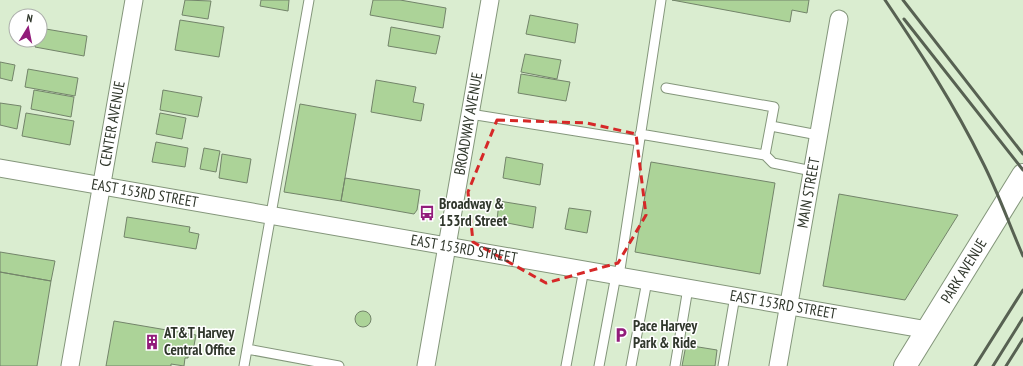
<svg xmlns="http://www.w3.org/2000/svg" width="1023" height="366" viewBox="0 0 1023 366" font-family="'PT Sans Narrow',sans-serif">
<rect width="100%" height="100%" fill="#daedd0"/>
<!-- building -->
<path fill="#acd398" stroke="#73846a" d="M 185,0 L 211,1 L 208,19 L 182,15 Z
M 261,0 L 289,0 L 288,11 L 260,6 Z
M 373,0 L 400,0 L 446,8 L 443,28 L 370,15 Z
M 672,0 L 809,0 L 807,13 L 792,10 L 790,22 Z
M 530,15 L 578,24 L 575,43 L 526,34 Z
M 180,20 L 224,27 L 219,57 L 175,50 Z
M 391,27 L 440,36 L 436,54 L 388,46 Z
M 40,28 L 87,36 L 84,56 L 35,47 L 36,40 L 40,40 Z
M 525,54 L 561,60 L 557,79 L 521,72 Z
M 0,62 L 15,65 L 12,81 L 0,78 Z
M 28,69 L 78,78 L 75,96 L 25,87 Z
M 521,74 L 570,82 L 566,101 L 518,93 Z
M 376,80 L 416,87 L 413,102 L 424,104 L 421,121 L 371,112 Z
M 34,90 L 74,97 L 71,117 L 31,109 Z
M 163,90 L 202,97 L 198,117 L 160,110 Z
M 0,103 L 21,106 L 17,129 L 0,125 Z
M 300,104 L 356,114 L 341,201 L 284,192 Z
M 26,113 L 74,121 L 70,145 L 22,136 Z
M 160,113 L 186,118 L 182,139 L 156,134 Z
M 156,142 L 188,148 L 185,167 L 152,162 Z
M 204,148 L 220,151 L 216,172 L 200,169 Z
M 222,154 L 251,159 L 247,183 L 219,178 Z
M 506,157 L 543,164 L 540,185 L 503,178 Z
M 651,162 L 775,183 L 760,274 L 635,252 Z
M 345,178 L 420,190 L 417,210 L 414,214 L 341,201 Z
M 839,194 L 958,215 L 905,300 L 823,286 Z
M 499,201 L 536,207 L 533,228 L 497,221 Z
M 569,208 L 591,211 L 587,233 L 565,229 Z
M 127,217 L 190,227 L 189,232 L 199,234 L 196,249 L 124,237 Z
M 0,252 L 55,261 L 51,281 L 0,272 Z
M 0,272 L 51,281 L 37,366 L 0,366 Z
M355 319a8 8 0 1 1 16 0a8 8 0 1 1-16 0Z
M 114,321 L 196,335 L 193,351 L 186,350 L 185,352 L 189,352 L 188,358 L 185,358 L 184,366 L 171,364 L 171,366 L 106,366 Z
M 686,345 L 717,350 L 715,366 L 682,366 Z"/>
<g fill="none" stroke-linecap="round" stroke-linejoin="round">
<defs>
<path id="lane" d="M 470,114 L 639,141
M 771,126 L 818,135
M 640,134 L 765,155 L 774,107 L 666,88
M 765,155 L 773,163 L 812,171
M 619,276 L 661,0
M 247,349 L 339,366
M 244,366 L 309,0
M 566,366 L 584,269
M 599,366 L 616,275
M 631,366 L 647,281
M 675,366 L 688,288
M 723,366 L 735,296"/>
<g id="street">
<path id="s1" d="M 0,168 L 928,330"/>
<path id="s2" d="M 70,366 L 134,0"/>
<path id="s3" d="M 426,366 L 490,0"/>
<path id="s4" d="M 778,366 L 839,19"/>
</g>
<g id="secondary">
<path id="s5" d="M 905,366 L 1023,175"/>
</g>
</defs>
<!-- lane casing -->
<use href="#lane" stroke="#84967b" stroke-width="11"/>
<!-- street casing -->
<use href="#street" stroke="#84967b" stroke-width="19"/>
<!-- secondary casing -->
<use href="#secondary" stroke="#84967b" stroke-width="24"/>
<!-- lane -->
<use href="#lane" stroke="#fff" stroke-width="9"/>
<!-- street -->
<use href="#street" stroke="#fff" stroke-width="17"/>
<!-- secondary -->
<use href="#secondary" stroke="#fff" stroke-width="22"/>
<!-- rail -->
<path stroke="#576152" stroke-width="3" d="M 885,0 C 920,52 954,104 982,161 C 998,192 1009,224 1023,256
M 903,0 L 1023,154
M 904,19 L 1023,170
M 975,366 L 1023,290
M 993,366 L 1023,318
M 1006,366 L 1023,339"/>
</g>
<!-- marked area -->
<path fill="none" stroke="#d62828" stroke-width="3" stroke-dasharray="8 5" stroke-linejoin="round" d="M 497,120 L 587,123 L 636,134 L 646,215 L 618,263 L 546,283 L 473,242 L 468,192 Z"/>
<!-- icons -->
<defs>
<symbol id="bus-bare" viewBox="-9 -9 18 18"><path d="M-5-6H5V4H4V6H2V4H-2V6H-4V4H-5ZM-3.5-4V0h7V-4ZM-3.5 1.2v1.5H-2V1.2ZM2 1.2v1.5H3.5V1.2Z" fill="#921c7a" stroke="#fff" stroke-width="2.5" paint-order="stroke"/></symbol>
<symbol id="parking-bare" viewBox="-9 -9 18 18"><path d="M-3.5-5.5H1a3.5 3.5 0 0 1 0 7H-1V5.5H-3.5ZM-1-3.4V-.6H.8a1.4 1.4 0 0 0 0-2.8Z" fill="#921c7a" stroke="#fff" stroke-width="2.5" paint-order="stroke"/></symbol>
<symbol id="building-bare" viewBox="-9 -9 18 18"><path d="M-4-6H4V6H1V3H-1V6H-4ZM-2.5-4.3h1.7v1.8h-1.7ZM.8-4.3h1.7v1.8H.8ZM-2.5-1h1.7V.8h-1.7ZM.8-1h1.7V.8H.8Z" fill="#921c7a" stroke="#fff" stroke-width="2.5" paint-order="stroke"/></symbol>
</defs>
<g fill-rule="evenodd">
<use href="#bus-bare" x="416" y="202" width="22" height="22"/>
<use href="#parking-bare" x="610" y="324" width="22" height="22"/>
<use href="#building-bare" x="141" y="331" width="22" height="22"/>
</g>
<g text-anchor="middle" stroke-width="3" stroke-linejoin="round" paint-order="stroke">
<!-- street labels -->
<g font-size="15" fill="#30372c" stroke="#fff">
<text dy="5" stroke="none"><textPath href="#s2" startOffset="246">CENTER AVENUE</textPath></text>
<text dy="5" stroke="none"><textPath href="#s3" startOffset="246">BROADWAY AVENUE</textPath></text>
<text dy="5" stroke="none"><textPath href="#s1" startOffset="147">EAST 153RD STREET</textPath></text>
<text dy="5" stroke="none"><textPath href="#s4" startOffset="176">MAIN STREET</textPath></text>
<text dy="5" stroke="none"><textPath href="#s1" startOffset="471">EAST 153RD STREET</textPath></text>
<text dy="5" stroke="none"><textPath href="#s5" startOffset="112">PARK AVENUE</textPath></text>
<text dy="5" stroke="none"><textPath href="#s1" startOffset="795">EAST 153RD STREET</textPath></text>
</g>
<!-- poi labels -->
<g font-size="15" font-weight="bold" fill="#30372c" stroke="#fff" text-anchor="start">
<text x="439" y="209">Broadway &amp;<tspan x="439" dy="17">153rd Street</tspan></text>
<text x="633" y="331">Pace Harvey<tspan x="633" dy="17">Park &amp; Ride</tspan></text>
<text x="164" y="338">AT&amp;T Harvey<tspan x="164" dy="17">Central Office</tspan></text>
</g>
</g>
<!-- north arrow -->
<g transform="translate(28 28) rotate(10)"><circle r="19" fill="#ffffff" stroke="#acafab"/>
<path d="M0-3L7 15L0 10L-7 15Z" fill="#921c7a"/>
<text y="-6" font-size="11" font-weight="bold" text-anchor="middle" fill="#30372c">N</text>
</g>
</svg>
